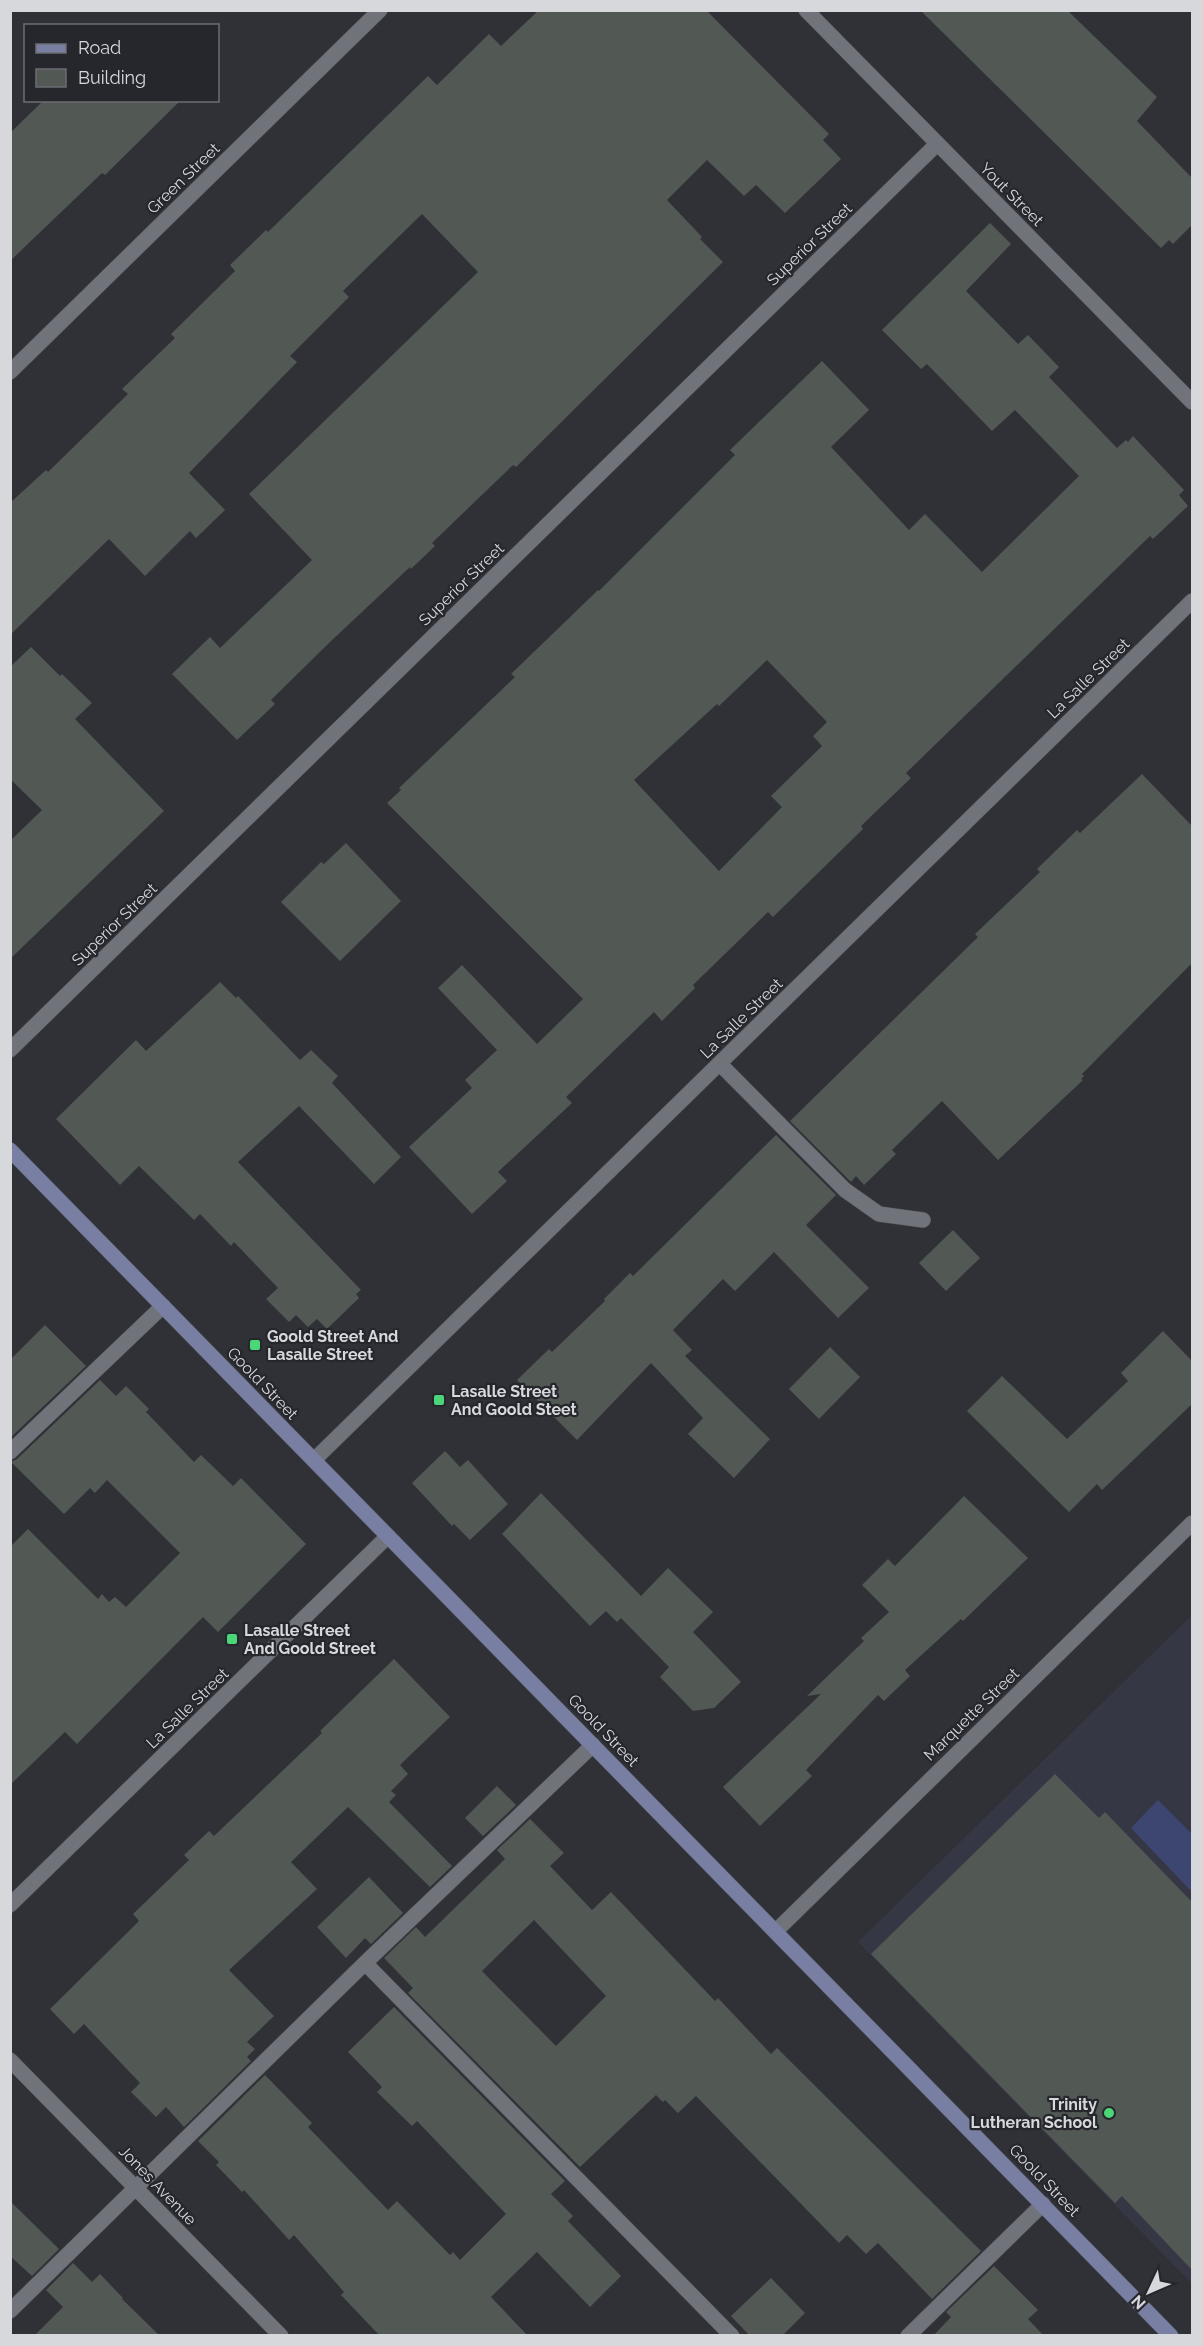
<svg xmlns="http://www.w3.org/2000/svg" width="1203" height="2346" viewBox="0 0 1203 2346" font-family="Raleway,sans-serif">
<rect width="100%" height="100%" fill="#2f3137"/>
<!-- built -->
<path fill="#353844" d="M 1192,1615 L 1192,2284 L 858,1942 Z"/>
<!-- green -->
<path fill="#3d4671" d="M 1158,1800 L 1192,1834 L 1192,1892 L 1131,1828 Z"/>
<!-- building -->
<path fill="#525853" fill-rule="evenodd" d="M 539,10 L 706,10 L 829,134 L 823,140 L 841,159 L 785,213 L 756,185 L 744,196 L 707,160 L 667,200 L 702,237 L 700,239 L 723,262 L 516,467 L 513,465 L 432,543 L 435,546 L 411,569 L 410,567 L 330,642 L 271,700 L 275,704 L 237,740 L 172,674 L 210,637 L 220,648 L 312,560 L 249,494 L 478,272 L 422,214 L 343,291 L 349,297 L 290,356 L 297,362 L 189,473 L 225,510 L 196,538 L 190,531 L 145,576 L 109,539 L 10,635 L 10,503 L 46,470 L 48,472 L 128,394 L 122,389 L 175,338 L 171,334 L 235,271 L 230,265 L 266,230 L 268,232 L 428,76 L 437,85 L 489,34 L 501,46 Z
M 920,10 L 1067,10 L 1157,97 L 1137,121 L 1192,178 L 1192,225 L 1173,244 L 1169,240 L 1161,248 Z
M 44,100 L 181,100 L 105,175 L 102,173 L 10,261 L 10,133 Z
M 990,223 L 1011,244 L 966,291 L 1018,344 L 1028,335 L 1059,367 L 1049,377 L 1117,448 L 1126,440 L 1128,442 L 1133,436 L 1184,490 L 1179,495 L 1188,506 L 1153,539 L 1150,536 L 906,773 L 911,778 L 861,826 L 863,829 L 773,917 L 768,912 L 693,985 L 695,988 L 662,1021 L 654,1012 L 566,1097 L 572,1103 L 498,1172 L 507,1181 L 472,1214 L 409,1147 L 472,1088 L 465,1080 L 497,1050 L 438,988 L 462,965 L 537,1044 L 583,999 L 387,803 L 401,790 L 399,788 L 515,677 L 511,674 L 598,590 L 599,591 L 735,455 L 730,450 L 822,361 L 869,410 L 831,447 L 909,530 L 925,514 L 982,572 L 1079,476 L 1015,410 L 992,431 L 927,364 L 921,369 L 882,330 ZM 767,660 L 827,722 L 813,736 L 822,746 L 771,796 L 782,807 L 719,871 L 634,780 L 717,704 L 719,706 Z
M 31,647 L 60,676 L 62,674 L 92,703 L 75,719 L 164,811 L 10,959 L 10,841 L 42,810 L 10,779 L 10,667 Z
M 1142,774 L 1192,826 L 1192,963 L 1082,1074 L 1084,1076 L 1081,1079 L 1083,1080 L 998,1160 L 942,1101 L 892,1150 L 896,1154 L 864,1185 L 856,1176 L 851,1182 L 790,1121 L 978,937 L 975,934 L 1040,872 L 1037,869 L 1077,830 L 1080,833 Z
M 346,843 L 401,901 L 340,961 L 281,902 L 321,862 L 324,864 Z
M 220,982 L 236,998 L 238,996 L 300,1060 L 311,1050 L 338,1076 L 332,1083 L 401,1157 L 374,1184 L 299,1106 L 238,1162 L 361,1290 L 356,1294 L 359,1298 L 327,1329 L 317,1319 L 308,1327 L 296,1315 L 289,1322 L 266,1299 L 278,1288 L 234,1242 L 231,1246 L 200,1214 L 194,1220 L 139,1166 L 120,1185 L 56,1119 L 136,1040 L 146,1051 Z
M 776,1135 L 836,1195 L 806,1225 L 869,1288 L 838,1318 L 774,1252 L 735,1291 L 723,1279 L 673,1330 L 692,1350 L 685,1356 L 770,1439 L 734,1478 L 688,1434 L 703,1418 L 651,1363 L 577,1440 L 517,1380 L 549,1349 L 552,1352 L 605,1301 L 604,1299 L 630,1273 L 633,1276 Z
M 953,1230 L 980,1258 L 946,1291 L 919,1263 Z
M 45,1325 L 86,1366 L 10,1438 L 10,1360 Z
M 1163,1331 L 1192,1361 L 1192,1404 L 1102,1490 L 1097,1484 L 1069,1512 L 967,1411 L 1002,1376 L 1067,1439 L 1128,1381 L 1121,1373 Z
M 830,1347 L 860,1377 L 819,1419 L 789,1389 Z
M 100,1380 L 116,1396 L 126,1386 L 149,1409 L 146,1412 L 194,1462 L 201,1455 L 233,1486 L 241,1478 L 306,1544 L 218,1632 L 203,1617 L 77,1744 L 65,1732 L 10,1785 L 10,1547 L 28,1529 L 98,1599 L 102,1594 L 109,1602 L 115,1597 L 126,1607 L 180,1553 L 107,1480 L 95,1493 L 90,1488 L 64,1514 L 11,1462 L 17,1459 Z
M 445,1451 L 460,1467 L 468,1460 L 508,1504 L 470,1540 L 454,1524 L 452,1526 L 412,1483 Z
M 541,1493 L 641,1596 L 668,1568 L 713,1612 L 693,1632 L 741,1682 L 714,1708 L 693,1711 L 660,1677 L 669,1667 L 621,1618 L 617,1622 L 606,1611 L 590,1626 L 502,1534 Z
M 964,1496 L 1028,1558 L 963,1621 L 961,1619 L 905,1670 L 910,1676 L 884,1701 L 878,1695 L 806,1770 L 812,1776 L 760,1826 L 723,1787 L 821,1694 L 807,1696 L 864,1641 L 861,1638 L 889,1612 L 862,1585 L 888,1559 L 895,1566 Z
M 394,1659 L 450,1717 L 400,1765 L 408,1774 L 391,1791 L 396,1795 L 389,1802 L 452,1866 L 430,1887 L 348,1807 L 291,1862 L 317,1889 L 229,1970 L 274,2016 L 247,2042 L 255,2049 L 247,2057 L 251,2061 L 184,2127 L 166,2107 L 156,2117 L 131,2092 L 140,2083 L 84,2024 L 74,2034 L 50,2009 L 139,1921 L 133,1914 L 189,1860 L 184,1855 L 209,1831 L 214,1836 L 322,1733 L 320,1731 Z
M 1055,1774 L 1099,1818 L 1105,1812 L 1192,1902 L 1192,2270 L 1122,2196 L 1115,2203 L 871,1954 Z
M 497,1786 L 516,1805 L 483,1836 L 465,1818 Z
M 530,1819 L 564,1853 L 550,1866 L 592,1910 L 611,1892 L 715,2001 L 718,1998 L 771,2054 L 777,2048 L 981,2251 L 932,2299 L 878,2243 L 866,2254 L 847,2235 L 839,2243 L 696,2096 L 678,2113 L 665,2100 L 663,2102 L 656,2095 L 580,2167 L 408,1993 L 413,1988 L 384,1958 L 416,1927 L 425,1937 L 505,1859 L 497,1850 ZM 534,1920 L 606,1996 L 556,2046 L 482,1971 Z
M 369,1877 L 403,1913 L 371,1944 L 365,1938 L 346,1958 L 317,1927 Z
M 394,2007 L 565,2181 L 551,2194 L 573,2216 L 568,2221 L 621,2276 L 590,2307 L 537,2252 L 491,2297 L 528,2336 L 380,2336 L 341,2295 L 344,2292 L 294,2235 L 289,2240 L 244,2190 L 242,2192 L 216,2165 L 219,2162 L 198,2141 L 265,2075 L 312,2123 L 308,2127 L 388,2210 L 397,2201 L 450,2255 L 453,2252 L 460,2260 L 506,2214 L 417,2121 L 412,2126 L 377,2092 L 382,2087 L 348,2052 Z
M 10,2201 L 59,2249 L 32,2276 L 10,2256 Z
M 73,2263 L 92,2282 L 100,2274 L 123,2298 L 122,2299 L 160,2336 L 34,2336 L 63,2307 L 46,2290 Z
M 994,2266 L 1038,2310 L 1028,2319 L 1044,2336 L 933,2336 L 951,2317 L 946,2312 Z
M 771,2278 L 805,2313 L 782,2336 L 750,2336 L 731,2316 Z"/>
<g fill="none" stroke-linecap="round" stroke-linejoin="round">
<defs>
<path id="lane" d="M 720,1064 L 845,1190 L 879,1214 L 923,1220
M 10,1452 L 163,1306
M 365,1963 L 732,2336
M 10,2311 L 365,1963 L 593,1745
M 908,2336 L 1043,2204"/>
<path id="street" d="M 806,10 L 1192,402
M 10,372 L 380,10
M 10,1050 L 937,144
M 314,1460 L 1192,601
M 10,1905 L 388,1536
M 776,1931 L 1192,1523
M 10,2060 L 281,2336"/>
<path id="secondary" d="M 10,1150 L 1171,2336"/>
</defs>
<!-- lane casing -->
<use href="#lane" stroke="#4c4e54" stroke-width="16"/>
<!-- street casing -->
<use href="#street" stroke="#4c4e54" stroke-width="16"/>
<!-- secondary casing -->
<use href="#secondary" stroke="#4c4e54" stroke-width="16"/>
<!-- lane -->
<use href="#lane" stroke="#71737b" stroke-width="15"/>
<!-- street -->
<use href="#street" stroke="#71737b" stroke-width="15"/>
<!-- secondary -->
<use href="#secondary" stroke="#787fa2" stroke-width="15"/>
</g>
<!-- markers -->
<g fill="#4bd677" stroke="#25272d" stroke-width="2">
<rect x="249" y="1339" width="12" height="12" rx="3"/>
<rect x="433" y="1394" width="12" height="12" rx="3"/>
<rect x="226" y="1633" width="12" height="12" rx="3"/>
<circle cx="1109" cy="2113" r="6"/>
</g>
<g text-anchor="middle" stroke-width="4.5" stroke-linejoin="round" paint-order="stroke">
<!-- street labels -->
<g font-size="16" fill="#d6d8dc" stroke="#25272d">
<text transform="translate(183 178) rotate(-44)" y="6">Green Street</text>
<text transform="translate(1012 194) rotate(45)" y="6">Yout Street</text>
<text transform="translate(809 244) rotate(-44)" y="6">Superior Street</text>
<text transform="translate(461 584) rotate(-44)" y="6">Superior Street</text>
<text transform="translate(1088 678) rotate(-44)" y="6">La Salle Street</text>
<text transform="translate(114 924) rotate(-44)" y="6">Superior Street</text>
<text transform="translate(741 1018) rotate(-44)" y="6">La Salle Street</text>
<text transform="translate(263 1383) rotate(46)" y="6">Goold Street</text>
<text transform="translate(187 1708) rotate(-44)" y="6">La Salle Street</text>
<text transform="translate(971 1714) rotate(-44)" y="6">Marquette Street</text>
<text transform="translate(604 1730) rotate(46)" y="6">Goold Street</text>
<text transform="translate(1045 2180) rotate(46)" y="6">Goold Street</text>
<text transform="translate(158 2185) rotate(46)" y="6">Jones Avenue</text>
</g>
<!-- poi labels -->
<g font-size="16" font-weight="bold" fill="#d6d8dc" stroke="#25272d" text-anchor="start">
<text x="267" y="1342">Goold Street And<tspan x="267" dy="18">Lasalle Street</tspan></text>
<text x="451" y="1397">Lasalle Street<tspan x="451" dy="18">And Goold Steet</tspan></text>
<text x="244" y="1636">Lasalle Street<tspan x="244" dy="18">And Goold Street</tspan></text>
<text x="1097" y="2110" text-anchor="end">Trinity<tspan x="1097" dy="18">Lutheran School</tspan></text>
</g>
</g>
<!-- border -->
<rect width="1203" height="2346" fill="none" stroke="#d6d8dc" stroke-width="24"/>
<!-- legend -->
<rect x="24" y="24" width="195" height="78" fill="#25272d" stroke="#6c6e73" stroke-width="1.5"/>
<rect x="36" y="44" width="30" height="9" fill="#787fa2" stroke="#6c6e73" stroke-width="1.5"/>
<text x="78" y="54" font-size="18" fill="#d6d8dc">Road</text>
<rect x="36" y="69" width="30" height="18" fill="#525853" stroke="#6c6e73" stroke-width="1.5"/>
<text x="78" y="84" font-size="18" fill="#d6d8dc">Building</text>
<!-- north arrow -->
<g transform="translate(1149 2292) rotate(226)" stroke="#25272d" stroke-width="4.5" paint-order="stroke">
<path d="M0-4.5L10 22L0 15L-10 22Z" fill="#d6d8dc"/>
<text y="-9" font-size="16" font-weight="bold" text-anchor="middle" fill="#d6d8dc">N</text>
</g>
</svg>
